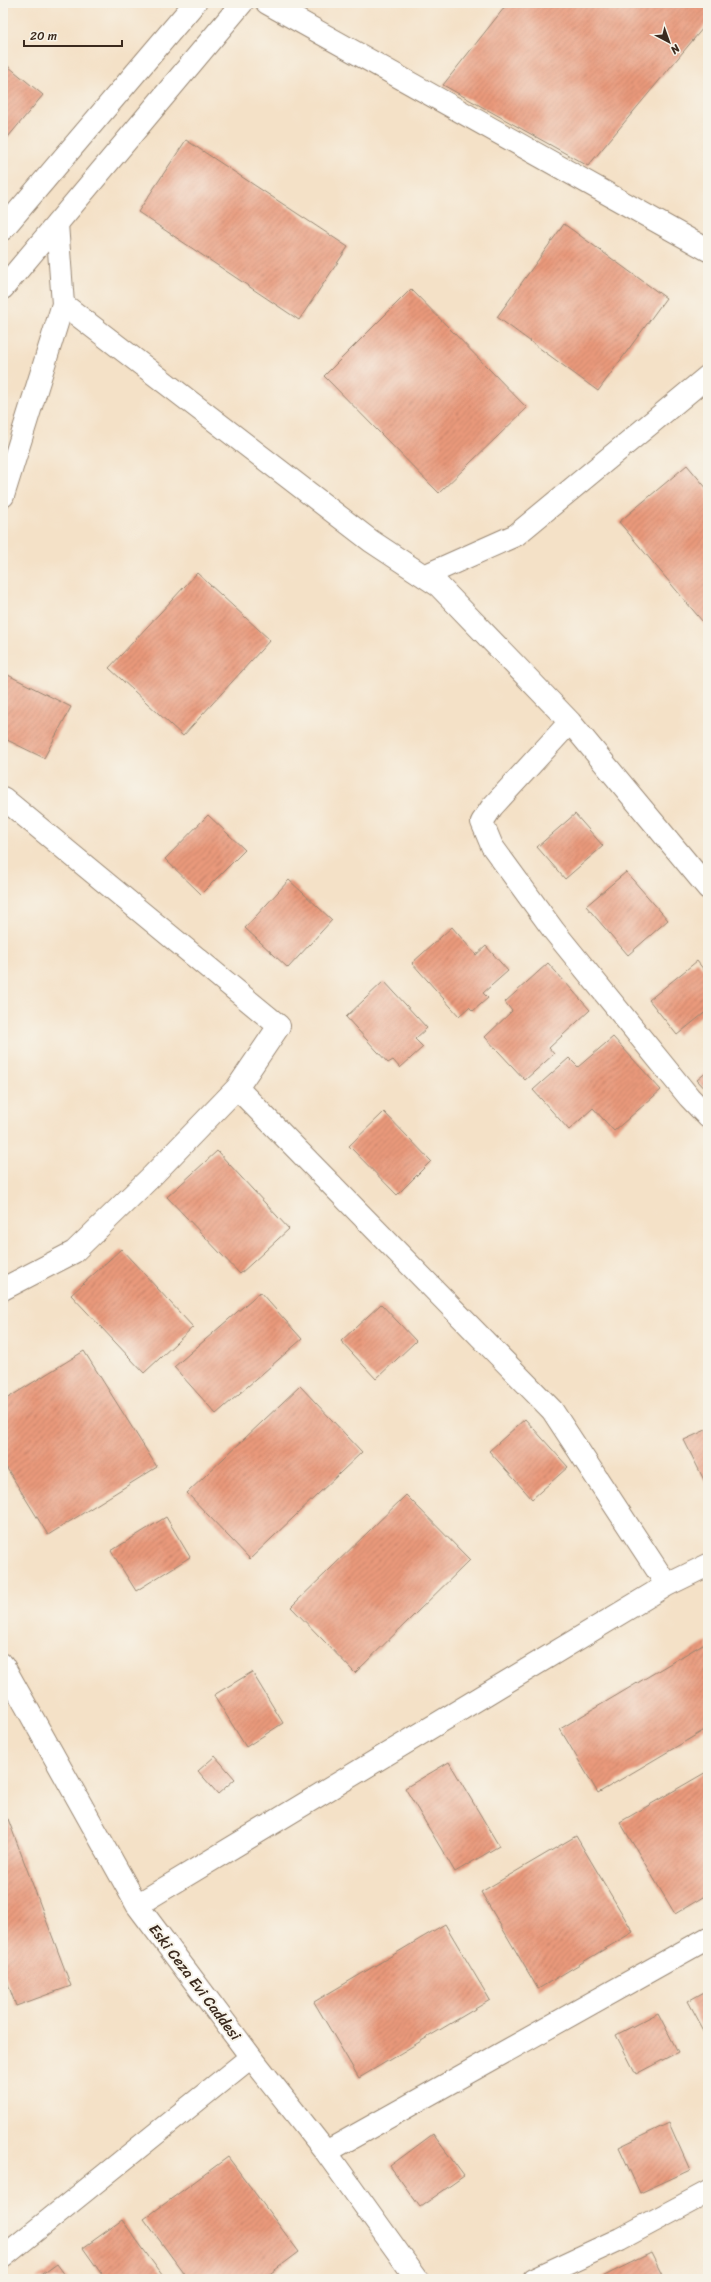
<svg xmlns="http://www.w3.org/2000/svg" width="711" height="2282" viewBox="0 0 711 2282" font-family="Sriracha,sans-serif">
<defs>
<pattern id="building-hatch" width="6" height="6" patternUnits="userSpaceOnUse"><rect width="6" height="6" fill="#e9997c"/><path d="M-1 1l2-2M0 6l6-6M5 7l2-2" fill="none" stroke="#be7d65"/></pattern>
</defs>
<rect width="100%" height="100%" fill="#f7f3e8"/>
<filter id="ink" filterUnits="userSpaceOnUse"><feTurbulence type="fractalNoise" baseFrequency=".025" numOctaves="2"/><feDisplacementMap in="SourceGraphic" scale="8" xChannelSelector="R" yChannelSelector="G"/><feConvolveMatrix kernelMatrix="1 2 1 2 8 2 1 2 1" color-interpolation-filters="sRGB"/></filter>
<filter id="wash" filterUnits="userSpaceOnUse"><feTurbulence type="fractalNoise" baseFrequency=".012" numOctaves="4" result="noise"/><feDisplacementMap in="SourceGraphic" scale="16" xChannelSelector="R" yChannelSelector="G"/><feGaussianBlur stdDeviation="0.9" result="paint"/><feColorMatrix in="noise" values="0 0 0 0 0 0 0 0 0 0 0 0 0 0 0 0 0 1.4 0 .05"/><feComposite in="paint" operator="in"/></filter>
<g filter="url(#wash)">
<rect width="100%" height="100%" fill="#f4e1c7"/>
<g id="blocks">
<!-- building -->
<path fill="url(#building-hatch)" d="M 508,3 L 708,3 L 708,22 L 588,166 L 443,85 Z
M 3,62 L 43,95 L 3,143 Z
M 186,140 L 348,247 L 299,320 L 138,212 Z
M 564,224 L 666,298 L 598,391 L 497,317 Z
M 411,289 L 527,408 L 439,493 L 324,376 Z
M 687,465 L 708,490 L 708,628 L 619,522 Z
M 197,573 L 270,640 L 183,736 L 109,668 Z
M 6,674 L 71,707 L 44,758 L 3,738 L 3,681 Z
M 575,814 L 603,846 L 565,879 L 537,847 Z
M 208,815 L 245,850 L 201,894 L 165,859 Z
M 626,872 L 668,920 L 628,955 L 586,906 Z
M 289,880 L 332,920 L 288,968 L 245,928 Z
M 452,927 L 476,955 L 486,946 L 508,971 L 483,993 L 488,998 L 473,1011 L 469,1007 L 459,1016 L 412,963 Z
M 697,961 L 708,975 L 708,1010 L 677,1035 L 649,1000 Z
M 548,963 L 590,1010 L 549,1048 L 554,1054 L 525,1080 L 485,1037 L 512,1011 L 505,1002 Z
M 384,981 L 427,1028 L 415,1039 L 423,1047 L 400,1068 L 393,1060 L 388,1063 L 346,1017 Z
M 613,1037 L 661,1090 L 614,1131 L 593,1108 L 569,1130 L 533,1090 L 569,1058 L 578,1067 Z
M 708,1071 L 708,1092 L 697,1080 Z
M 384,1112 L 431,1161 L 397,1195 L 349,1146 Z
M 217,1151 L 289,1229 L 240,1274 L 167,1197 Z
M 121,1249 L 193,1327 L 144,1373 L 71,1295 Z
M 260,1292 L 302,1339 L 216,1414 L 174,1367 Z
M 381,1304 L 416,1341 L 376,1379 L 341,1341 Z
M 84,1351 L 157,1467 L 48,1535 L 3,1462 L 3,1401 Z
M 300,1386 L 362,1452 L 250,1559 L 187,1493 Z
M 525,1419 L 568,1467 L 532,1499 L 489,1451 Z
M 708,1429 L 708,1488 L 684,1440 Z
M 406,1495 L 470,1560 L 355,1673 L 291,1607 Z
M 166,1517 L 190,1557 L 136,1591 L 111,1551 Z
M 708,1641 L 708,1728 L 598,1793 L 560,1729 Z
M 252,1672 L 283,1723 L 246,1747 L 214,1695 Z
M 215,1756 L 235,1779 L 218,1794 L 198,1771 Z
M 449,1762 L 499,1846 L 455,1872 L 405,1788 Z
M 708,1771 L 708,1894 L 675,1914 L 620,1822 Z
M 8,1819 L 71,1986 L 16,2006 L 3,1970 L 3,1821 Z
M 576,1836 L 633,1932 L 538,1989 L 481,1892 Z
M 445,1924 L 490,2000 L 359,2078 L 314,2002 Z
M 708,1990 L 708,2038 L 688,2001 Z
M 658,2013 L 678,2052 L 636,2074 L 616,2035 Z
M 669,2123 L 690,2170 L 640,2193 L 619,2147 Z
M 433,2134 L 464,2176 L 420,2207 L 390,2166 Z
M 228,2157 L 299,2252 L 263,2279 L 188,2279 L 144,2219 Z
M 122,2220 L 165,2279 L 105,2279 L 83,2248 Z
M 651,2253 L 664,2279 L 598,2279 Z
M 57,2264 L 68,2279 L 36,2279 Z"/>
</g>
</g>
<g filter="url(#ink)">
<use href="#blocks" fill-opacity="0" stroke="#988672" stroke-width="1"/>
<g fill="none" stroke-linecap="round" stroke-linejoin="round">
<defs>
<path id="minor" d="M 267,3 L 708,250
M 63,304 L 371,541 L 439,586 L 570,722 L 708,888
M 3,496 L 63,304 L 57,224
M 424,576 L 516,535 L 708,376
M 570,722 L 492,807 L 482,822 L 492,846 L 554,931 L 689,1097 L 708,1117
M 3,798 L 279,1026 L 237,1088 L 552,1410 L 667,1585
M 3,1289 L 74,1252 L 152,1176 L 237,1088
M 3,1665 L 137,1905 L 251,2057 L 326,2152 L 417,2279
M 137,1905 L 667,1585 L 708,1565
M 326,2152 L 708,1938
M 3,2257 L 251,2057
M 534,2279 L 620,2239 L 708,2192"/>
<path id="tertiary" d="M 3,229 L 195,3
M 3,288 L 242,3"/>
</defs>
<!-- minor casing -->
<use href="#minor" stroke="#988672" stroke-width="24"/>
<!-- tertiary casing -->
<use href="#tertiary" stroke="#988672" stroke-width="24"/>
<!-- minor -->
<use href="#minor" stroke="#fff" stroke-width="22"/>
<!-- tertiary -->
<use href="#tertiary" stroke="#fff" stroke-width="22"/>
</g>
</g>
<g text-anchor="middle" stroke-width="4" stroke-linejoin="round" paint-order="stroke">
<!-- street labels -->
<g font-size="15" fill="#3b2a1e" stroke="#f7f3e8">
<text transform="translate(195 1982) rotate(53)" y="5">Eski Ceza Evi Caddesi</text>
</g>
</g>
<!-- margin -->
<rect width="711" height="2282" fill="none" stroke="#f7f3e8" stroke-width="16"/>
<!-- north arrow -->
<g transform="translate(669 42) rotate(139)" stroke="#f7f3e8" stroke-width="3" paint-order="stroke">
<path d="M0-3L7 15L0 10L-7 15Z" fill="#3b2a1e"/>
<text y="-6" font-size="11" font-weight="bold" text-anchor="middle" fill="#3b2a1e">N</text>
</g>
<!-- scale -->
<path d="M24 40v6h98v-6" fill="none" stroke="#3b2a1e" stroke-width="2"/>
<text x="30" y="40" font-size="12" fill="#3b2a1e" stroke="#f7f3e8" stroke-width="3" paint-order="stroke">20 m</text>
</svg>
